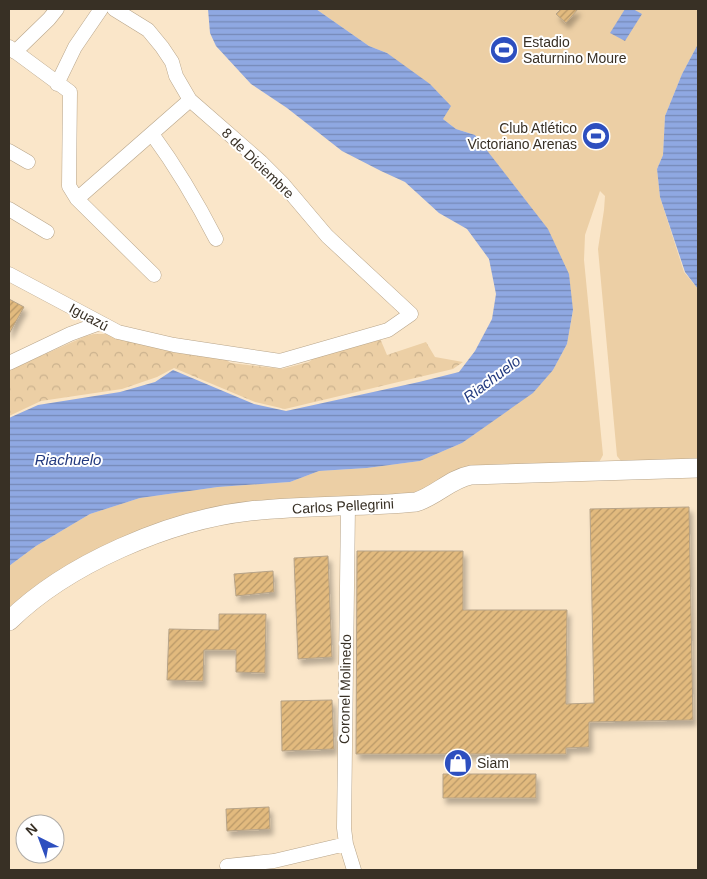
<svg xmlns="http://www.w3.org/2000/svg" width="707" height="879" viewBox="0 0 707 879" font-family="Arial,sans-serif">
<defs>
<pattern id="park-crowns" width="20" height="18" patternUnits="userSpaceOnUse" patternTransform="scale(1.25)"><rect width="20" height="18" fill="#eccfa5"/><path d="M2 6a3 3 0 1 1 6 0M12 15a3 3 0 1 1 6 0" fill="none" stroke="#cbb28e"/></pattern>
<pattern id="water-rules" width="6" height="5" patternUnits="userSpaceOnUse" patternTransform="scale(1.25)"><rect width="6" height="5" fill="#8fa8e2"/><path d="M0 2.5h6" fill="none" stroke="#7689b7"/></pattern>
<pattern id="building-hatch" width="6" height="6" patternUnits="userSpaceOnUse" patternTransform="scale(1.25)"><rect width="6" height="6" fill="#e2ba7e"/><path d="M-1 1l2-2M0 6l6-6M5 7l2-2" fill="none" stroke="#b89867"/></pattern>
<filter id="shadow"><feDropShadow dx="3" dy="5.5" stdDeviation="2.5" flood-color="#0004"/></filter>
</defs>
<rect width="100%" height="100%" fill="#fae6c9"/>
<!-- grass -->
<path fill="#eccfa5" d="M 316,9 L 698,9 L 698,44 L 682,74 L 665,116 L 663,155 L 657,169 L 660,197 L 684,272 L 698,289 L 698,462 L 625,466 L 617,456 L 598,249 L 604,210 L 605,196 L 600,191 L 585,235 L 584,260 L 603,455 L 596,468 L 485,470 L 423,496 L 199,517 L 9,614 L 9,566 L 36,546 L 90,514 L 140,498 L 218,487 L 290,482 L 319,471 L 367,468 L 420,461 L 462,443 L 496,418 L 553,370 L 567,344 L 573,310 L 475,135 L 456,129 L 443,119 L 387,53 L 369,46 Z"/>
<!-- park -->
<path fill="url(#park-crowns)" d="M 94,334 L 111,334 L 223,358 L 231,363 L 282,369 L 309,362 L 318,354 L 379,336 L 387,355 L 426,342 L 435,357 L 463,362 L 453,369 L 285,409 L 255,402 L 174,368 L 157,377 L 122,389 L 41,401 L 9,416 L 9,370 L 86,336 Z"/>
<!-- water -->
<path fill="url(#water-rules)" d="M 208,9 L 316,9 L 369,46 L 387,53 L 430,84 L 451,106 L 443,119 L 456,129 L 475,135 L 548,229 L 569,274 L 573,310 L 567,344 L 553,370 L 533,393 L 462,443 L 420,461 L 367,468 L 319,471 L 290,482 L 218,487 L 140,498 L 90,514 L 36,546 L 9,566 L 9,418 L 38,405 L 120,392 L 155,382 L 173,370 L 254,404 L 286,411 L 419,382 L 459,372 L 475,351 L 492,319 L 496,294 L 489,259 L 467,229 L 439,213 L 405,182 L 381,171 L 342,151 L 287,108 L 251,84 L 216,46 L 210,33 Z
M 625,9 L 633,9 L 642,14 L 625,41 L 610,33 Z
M 698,44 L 698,289 L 685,272 L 660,197 L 657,169 L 663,155 L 665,116 L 682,74 Z"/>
<!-- building -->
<path fill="url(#building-hatch)" stroke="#b6a388" filter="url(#shadow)" d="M 561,9 L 578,9 L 566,23 L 556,14 Z
M 9,299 L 24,307 L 9,334 Z
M 689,507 L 693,720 L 589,722 L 589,747 L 566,748 L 566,754 L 356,754 L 357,551 L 463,551 L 463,610 L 567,610 L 566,704 L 594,703 L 590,509 Z
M 328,556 L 332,657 L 298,659 L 294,558 Z
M 273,571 L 274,592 L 236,596 L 234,574 Z
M 219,614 L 266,614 L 265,673 L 236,672 L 236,650 L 204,650 L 203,681 L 167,680 L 169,629 L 219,630 Z
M 332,700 L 334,749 L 282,751 L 281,701 Z
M 443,774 L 536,774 L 536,798 L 443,798 Z
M 269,807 L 270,829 L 227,831 L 226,809 Z"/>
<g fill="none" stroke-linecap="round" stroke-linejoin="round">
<defs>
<path id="street" d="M 9,47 L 70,92 L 69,186 L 77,199 L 154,275
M 15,52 L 49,19 L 57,9
M 57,84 L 75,47 L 101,9
M 152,134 C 177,168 197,202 216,239
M 9,151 L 28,162
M 77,199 L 190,100
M 9,209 L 47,232
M 9,274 L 118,332 L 174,345 L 280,361 L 388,330 L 411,314 L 327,236 L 283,184 L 261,162 L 190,100 L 176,76 L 172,62 L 162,47 L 148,30 L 114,9
M 9,363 L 70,334 L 100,323
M 348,506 L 344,828 L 346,844 L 354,870
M 227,866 L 274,861 L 346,844"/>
<path id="secondary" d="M 9,621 C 67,564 169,520 250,511 C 305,505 361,507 416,502 C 436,496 450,479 471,475 L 698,468"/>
</defs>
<!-- street casing -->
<use href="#street" stroke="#b8a58a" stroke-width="15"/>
<!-- secondary casing -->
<use href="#secondary" stroke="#b8a58a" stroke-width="20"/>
<!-- street -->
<use href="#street" stroke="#fff" stroke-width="14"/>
<!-- secondary -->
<use href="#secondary" stroke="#fff" stroke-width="19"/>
</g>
<!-- icons -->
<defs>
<symbol id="stadium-disc" viewBox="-11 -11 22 22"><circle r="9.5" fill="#2d4fbf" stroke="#fff"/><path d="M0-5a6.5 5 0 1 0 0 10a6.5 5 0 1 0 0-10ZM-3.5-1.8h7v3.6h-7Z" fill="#fff"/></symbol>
<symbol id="shop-disc" viewBox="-11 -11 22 22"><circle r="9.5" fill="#2d4fbf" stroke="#fff"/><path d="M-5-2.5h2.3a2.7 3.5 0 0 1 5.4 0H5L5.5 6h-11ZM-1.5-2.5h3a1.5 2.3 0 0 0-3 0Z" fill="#fff"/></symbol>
</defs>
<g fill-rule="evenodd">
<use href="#stadium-disc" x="488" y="34" width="32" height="32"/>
<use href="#stadium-disc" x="580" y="120" width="32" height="32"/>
<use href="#shop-disc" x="442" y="747" width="32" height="32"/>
</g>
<g text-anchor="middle" stroke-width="4" stroke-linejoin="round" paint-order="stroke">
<!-- poi labels -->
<g font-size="14" fill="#383025" stroke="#fff" text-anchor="start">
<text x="523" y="47">Estadio<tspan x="523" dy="16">Saturnino Moure</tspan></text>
<text x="577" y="133" text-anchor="end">Club Atlético<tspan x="577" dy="16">Victoriano Arenas</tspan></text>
<text x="477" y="768">Siam</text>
</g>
<!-- street labels -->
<g font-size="14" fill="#383025" stroke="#fff">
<text transform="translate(258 163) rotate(44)" y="5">8 de Diciembre</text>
<text transform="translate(89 317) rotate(28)" y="5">Iguazú</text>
<text transform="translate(343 506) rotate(-3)" y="5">Carlos Pellegrini</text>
<text transform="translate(345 689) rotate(-89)" y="5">Coronel Molinedo</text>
</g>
<!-- water labels -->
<g font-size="15" font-style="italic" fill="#233a7f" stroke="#fff">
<text transform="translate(492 379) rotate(-37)" y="5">Riachuelo</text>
<text x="68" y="465">Riachuelo</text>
</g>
</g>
<!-- border -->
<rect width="707" height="879" fill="none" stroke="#383025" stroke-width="20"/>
<!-- north arrow -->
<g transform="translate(40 839) rotate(318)"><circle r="24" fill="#ffffff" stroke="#afaca8"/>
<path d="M0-4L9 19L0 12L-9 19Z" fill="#2d4fbf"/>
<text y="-8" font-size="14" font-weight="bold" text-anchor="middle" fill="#383025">N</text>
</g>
</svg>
